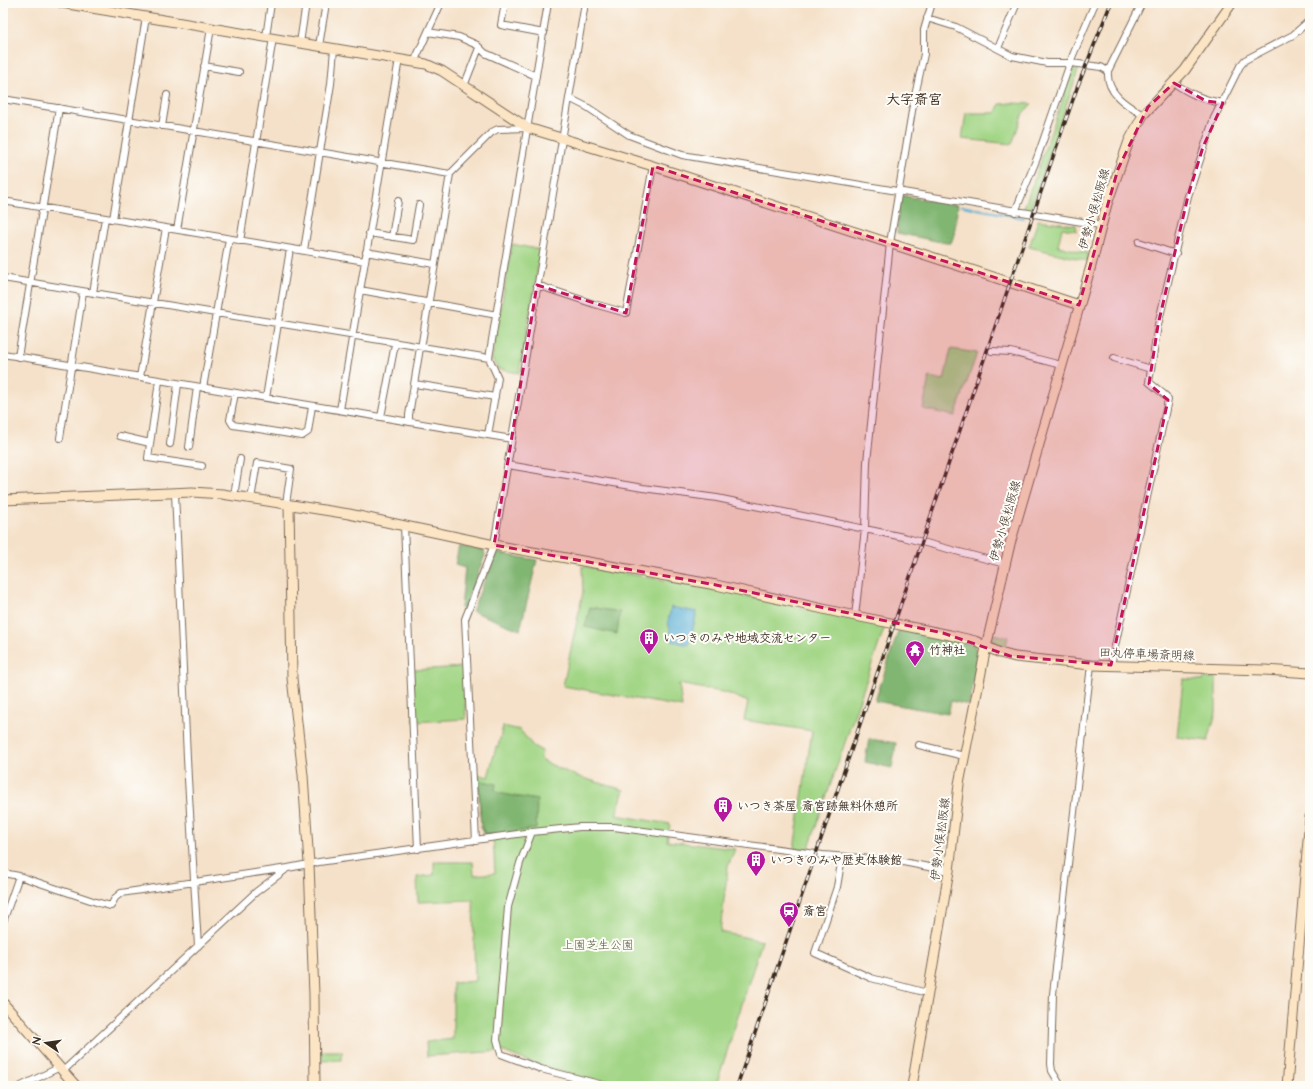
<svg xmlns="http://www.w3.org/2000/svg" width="1313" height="1089" viewBox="0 0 1313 1089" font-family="'Architects Daughter','Klee One',sans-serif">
<rect width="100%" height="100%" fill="#fdfcf7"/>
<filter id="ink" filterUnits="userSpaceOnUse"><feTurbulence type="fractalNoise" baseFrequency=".025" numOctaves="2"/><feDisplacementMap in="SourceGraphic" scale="8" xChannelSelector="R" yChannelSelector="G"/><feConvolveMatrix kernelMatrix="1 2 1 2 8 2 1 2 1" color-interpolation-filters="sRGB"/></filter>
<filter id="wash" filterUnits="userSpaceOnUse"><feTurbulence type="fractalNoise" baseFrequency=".012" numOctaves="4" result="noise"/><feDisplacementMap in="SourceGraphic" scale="16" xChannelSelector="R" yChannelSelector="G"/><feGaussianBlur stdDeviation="0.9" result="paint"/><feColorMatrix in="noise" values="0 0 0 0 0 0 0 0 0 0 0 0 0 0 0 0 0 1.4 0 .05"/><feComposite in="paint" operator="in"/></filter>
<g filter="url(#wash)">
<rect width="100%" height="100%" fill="#f5e1c9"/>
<!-- green -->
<path fill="#a2d585" stroke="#6e8052" d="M 1074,67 L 1079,68 L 1032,204 L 1030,211 L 1023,211 Z
M 1011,103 L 1032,104 L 1023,113 L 1012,144 L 962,139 L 966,113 L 995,113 L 1000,104 Z
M 1038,220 L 1076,225 L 1077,231 L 1062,228 L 1058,246 L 1087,253 L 1088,261 L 1029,247 Z
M 512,244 L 541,250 L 519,373 L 498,369 L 492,359 Z
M 951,349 L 977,353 L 955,416 L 923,409 L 929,377 L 944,380 Z
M 582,566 L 705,587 L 885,626 L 808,850 L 794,849 L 812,731 L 744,720 L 748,702 L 727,693 L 679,684 L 682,707 L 563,686 L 583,592 Z
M 993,634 L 1008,637 L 1005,649 L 991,644 Z
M 463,667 L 466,719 L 414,722 L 413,670 Z
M 1205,678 L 1216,678 L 1216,712 L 1208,741 L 1177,737 L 1183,679 L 1203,680 Z
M 503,726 L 520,730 L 533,746 L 542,751 L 541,760 L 576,776 L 624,790 L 616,815 L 670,824 L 667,841 L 735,849 L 728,866 L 720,932 L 762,941 L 716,1086 L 626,1086 L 609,1084 L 542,1067 L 502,1051 L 427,1056 L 426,1042 L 453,1039 L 453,983 L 475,981 L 473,900 L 418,902 L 417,877 L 434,875 L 434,862 L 473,862 L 474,875 L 495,873 L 493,836 L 485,835 L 481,827 L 477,774 L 488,777 L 496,747 L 498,747 Z
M 321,1051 L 342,1051 L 342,1060 L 321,1061 Z"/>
<!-- forest -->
<path fill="#81b672" stroke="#5e7048" d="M 899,195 L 958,205 L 954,235 L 951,243 L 946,243 L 897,233 Z
M 459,546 L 484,551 L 485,555 L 464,610 L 461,608 L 465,568 L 455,565 Z
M 496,553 L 537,560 L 520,630 L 472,611 Z
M 590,607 L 620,612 L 617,634 L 585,627 Z
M 899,629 L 974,645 L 979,656 L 969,705 L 951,701 L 948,714 L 875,701 Z
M 869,739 L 896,743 L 892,768 L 865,762 Z
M 479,780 L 496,784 L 495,790 L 498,793 L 537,800 L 536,829 L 490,835 L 485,834 L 481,826 Z"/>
<!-- water -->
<path fill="#59aed5" stroke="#4a6c7a" d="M 671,607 L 697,612 L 689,645 L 672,641 L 668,621 Z"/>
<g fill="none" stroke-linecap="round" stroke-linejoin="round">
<!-- stream -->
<path stroke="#59aed5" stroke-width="2" d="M 962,206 L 1024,218"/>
</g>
</g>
<g filter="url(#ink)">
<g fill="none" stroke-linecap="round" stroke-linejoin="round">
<defs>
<path id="street" d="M 505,3 L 501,25 L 544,33
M 927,18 L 956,27 L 1012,56 L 1047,63 L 1071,63 L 1101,67 L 1108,71 C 1106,93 1126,105 1143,115
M 428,32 L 459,37 L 477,45 L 485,53 L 536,76
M 266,37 L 271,3
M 300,43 L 306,3
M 319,46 L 326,3
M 998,48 L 1017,3
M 413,61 L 416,58 L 441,3
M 204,66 L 239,72
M 1108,71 L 1142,3
M 1174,83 C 1190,94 1203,100 1223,103
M 464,86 L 479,48
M 569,98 L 587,107 L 629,135 L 682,155 L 1100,225
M 3,99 L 450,174
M 162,126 L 167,95
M 3,201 L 365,261
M 1015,212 L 1037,158 L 1073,55 L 1095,3
M 113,219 L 146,17
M 177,230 L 211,28
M 369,233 L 413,240 L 419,205
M 392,237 L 398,201
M 240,241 L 273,38
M 1139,242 L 1176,254
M 304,250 L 331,84 L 334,49
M 366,252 L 434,264
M 3,278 L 489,358
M 537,285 L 594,304 L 626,313 L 653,166
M 360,290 L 497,315
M 93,293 L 105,218
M 421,348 L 450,174 L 492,132 L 498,129 L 528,128
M 992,351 L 1011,352 L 1061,365
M 3,354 L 512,439
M 18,357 L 59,108
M 1114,358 L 1151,369
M 140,377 L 166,228
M 159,381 L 148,458 L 202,466
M 415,384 L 495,397
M 203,388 L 229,239
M 235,393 L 230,420 L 233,425 L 302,436 L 308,432 L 312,406
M 266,398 L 290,249
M 340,410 L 399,59
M 381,417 L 395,344
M 409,422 L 409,415 L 420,348
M 488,435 L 498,378 L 489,358 L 548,3
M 120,436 L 150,443
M 60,438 L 83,292
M 170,444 L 178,384
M 189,447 L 197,387
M 508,465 L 643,488 L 717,498 L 903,537 L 1005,564
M 175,493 L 188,779 L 198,946
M 234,496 L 240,459
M 251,499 L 257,463 L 291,469 L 286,504
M 404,525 L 418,849
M 855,616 L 865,529 L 867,462 L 890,243 L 913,105 L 924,54 L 924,30 L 932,3
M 1111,665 L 1168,400 L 1166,396 L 1149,382 L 1158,325 L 1188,196 L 1214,118 L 1240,66 L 1245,60 L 1293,35 L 1310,20
M 919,745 L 964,756
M 532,832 L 520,863 L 508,907 L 497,1040 L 501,1054 L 541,1069 L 607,1086
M 476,841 L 465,619 L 494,545 L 585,3
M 842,857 L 837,887 L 815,953 L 871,978 L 927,993
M 3,873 L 19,876 L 99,903 L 111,906 L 115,898 L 121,893 L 288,868 L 319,862 L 532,832 L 580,827 L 614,827 L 823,855 L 898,861 L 949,871
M 3,922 L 19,876
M 62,1072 L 256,892 L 285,870
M 21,1086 L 58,1068
M 1061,1086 L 1052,1071 L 1051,1064 L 1053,994 L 1091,665"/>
<path id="secondary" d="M 62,3 L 426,64 L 442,71 L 528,128 L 653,166 L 1079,305
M 3,500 L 192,492 L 222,494 L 349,514 L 494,545 L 716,585 L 841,613 L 950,635 L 975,641 L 1000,653 L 1015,657 L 1091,665 L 1264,670 L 1310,673
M 289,505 L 292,678 L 303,775 L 309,864 L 314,995 L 315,1086
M 3,1003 L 76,1086
M 912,1086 L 949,871 L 959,784 L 986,647 L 1010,544 L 1091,266 L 1107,204 L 1129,141 L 1143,115 L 1185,70 L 1232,3
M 1287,1086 L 1310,817"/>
</defs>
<!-- street casing -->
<use href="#street" stroke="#7c6a5a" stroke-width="8"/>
<!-- secondary casing -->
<use href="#secondary" stroke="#7c6a5a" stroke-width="11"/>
<!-- street -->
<use href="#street" stroke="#fff" stroke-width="6"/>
<!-- secondary -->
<use href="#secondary" stroke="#fce5c4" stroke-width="9"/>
<defs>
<path id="rail" d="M 737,1086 L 1046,177 L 1077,88 L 1111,3"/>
</defs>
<!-- rail casing -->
<use href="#rail" stroke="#3b2a1e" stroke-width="3.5"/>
<!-- rail -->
<use href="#rail" stroke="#fdfcf7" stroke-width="2" stroke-dasharray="6" stroke-linecap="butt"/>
</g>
</g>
<!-- marked area -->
<path fill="#c2185b" fill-opacity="0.2" stroke="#c2185b" stroke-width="3" stroke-dasharray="8 5" stroke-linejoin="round" d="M 1174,83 L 1206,101 L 1223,103 L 1203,147 L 1188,196 L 1158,325 L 1149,384 L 1168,400 L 1111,665 L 1010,656 L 943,633 L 716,585 L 494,545 L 537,285 L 626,313 L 653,166 L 1079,305 L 1118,169 L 1148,107 Z"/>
<!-- icons -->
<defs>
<symbol id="building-pin" viewBox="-11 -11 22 30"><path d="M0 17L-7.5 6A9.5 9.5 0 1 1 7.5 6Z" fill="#b5179e" stroke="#fdfcf7"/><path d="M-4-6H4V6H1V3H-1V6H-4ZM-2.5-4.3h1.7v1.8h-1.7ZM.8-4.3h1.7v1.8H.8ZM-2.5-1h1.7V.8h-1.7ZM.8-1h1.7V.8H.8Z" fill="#fff"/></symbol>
<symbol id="temple-pin" viewBox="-11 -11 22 30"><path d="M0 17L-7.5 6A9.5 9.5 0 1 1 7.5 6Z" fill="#b5179e" stroke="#fdfcf7"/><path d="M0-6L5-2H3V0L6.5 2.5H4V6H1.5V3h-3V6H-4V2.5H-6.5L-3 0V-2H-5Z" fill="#fff"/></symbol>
<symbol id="station-pin" viewBox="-11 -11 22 30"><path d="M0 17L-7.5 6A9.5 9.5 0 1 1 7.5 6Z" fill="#b5179e" stroke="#fdfcf7"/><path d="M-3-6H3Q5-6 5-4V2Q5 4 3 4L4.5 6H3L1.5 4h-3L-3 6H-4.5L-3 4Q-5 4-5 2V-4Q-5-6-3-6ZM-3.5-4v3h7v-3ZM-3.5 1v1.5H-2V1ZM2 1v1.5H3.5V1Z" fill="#fff"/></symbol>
</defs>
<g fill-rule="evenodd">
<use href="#building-pin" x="638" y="627" width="22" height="30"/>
<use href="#temple-pin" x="904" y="639" width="22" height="30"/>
<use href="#building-pin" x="712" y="795" width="22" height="30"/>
<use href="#building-pin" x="745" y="849" width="22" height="30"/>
<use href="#station-pin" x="778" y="900" width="22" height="30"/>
</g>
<g text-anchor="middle" stroke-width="4" stroke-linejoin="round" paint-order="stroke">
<!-- street labels -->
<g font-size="12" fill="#3b2a1e" stroke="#fdfcf7">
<text transform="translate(1094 209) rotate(-74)" y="4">伊勢小俣松阪線</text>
<text transform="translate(1005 521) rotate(-74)" y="4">伊勢小俣松阪線</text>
<text transform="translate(1147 654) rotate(2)" y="4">田丸停車場斎明線</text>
<text transform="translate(940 839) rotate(-83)" y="4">伊勢小俣松阪線</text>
</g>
<!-- poi labels -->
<g font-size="12" font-weight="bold" fill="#3b2a1e" stroke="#fdfcf7" text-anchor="start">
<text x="663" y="642">いつきのみや地域交流センター</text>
<text x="929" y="654">竹神社</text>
<text x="737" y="810">いつき茶屋 斎宮跡無料休憩所</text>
<text x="770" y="864">いつきのみや歴史体験館</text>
<text x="803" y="915">斎宮</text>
</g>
<!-- park labels -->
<g font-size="12" fill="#5a5d3d" stroke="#fdfcf7">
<text x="598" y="949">上園芝生公園</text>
</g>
<!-- quarter labels -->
<g font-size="14" font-weight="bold" fill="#3b2a1e" stroke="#fdfcf7">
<text x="914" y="104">大字斎宮</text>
</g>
</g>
<!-- margin -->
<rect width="1313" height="1089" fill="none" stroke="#fdfcf7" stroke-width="16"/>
<!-- north arrow -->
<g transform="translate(46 1043) rotate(283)" stroke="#fdfcf7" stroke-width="3" paint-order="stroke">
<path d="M0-3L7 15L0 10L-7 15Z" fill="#3b2a1e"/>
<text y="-6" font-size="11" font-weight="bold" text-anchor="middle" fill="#3b2a1e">N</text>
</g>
</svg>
